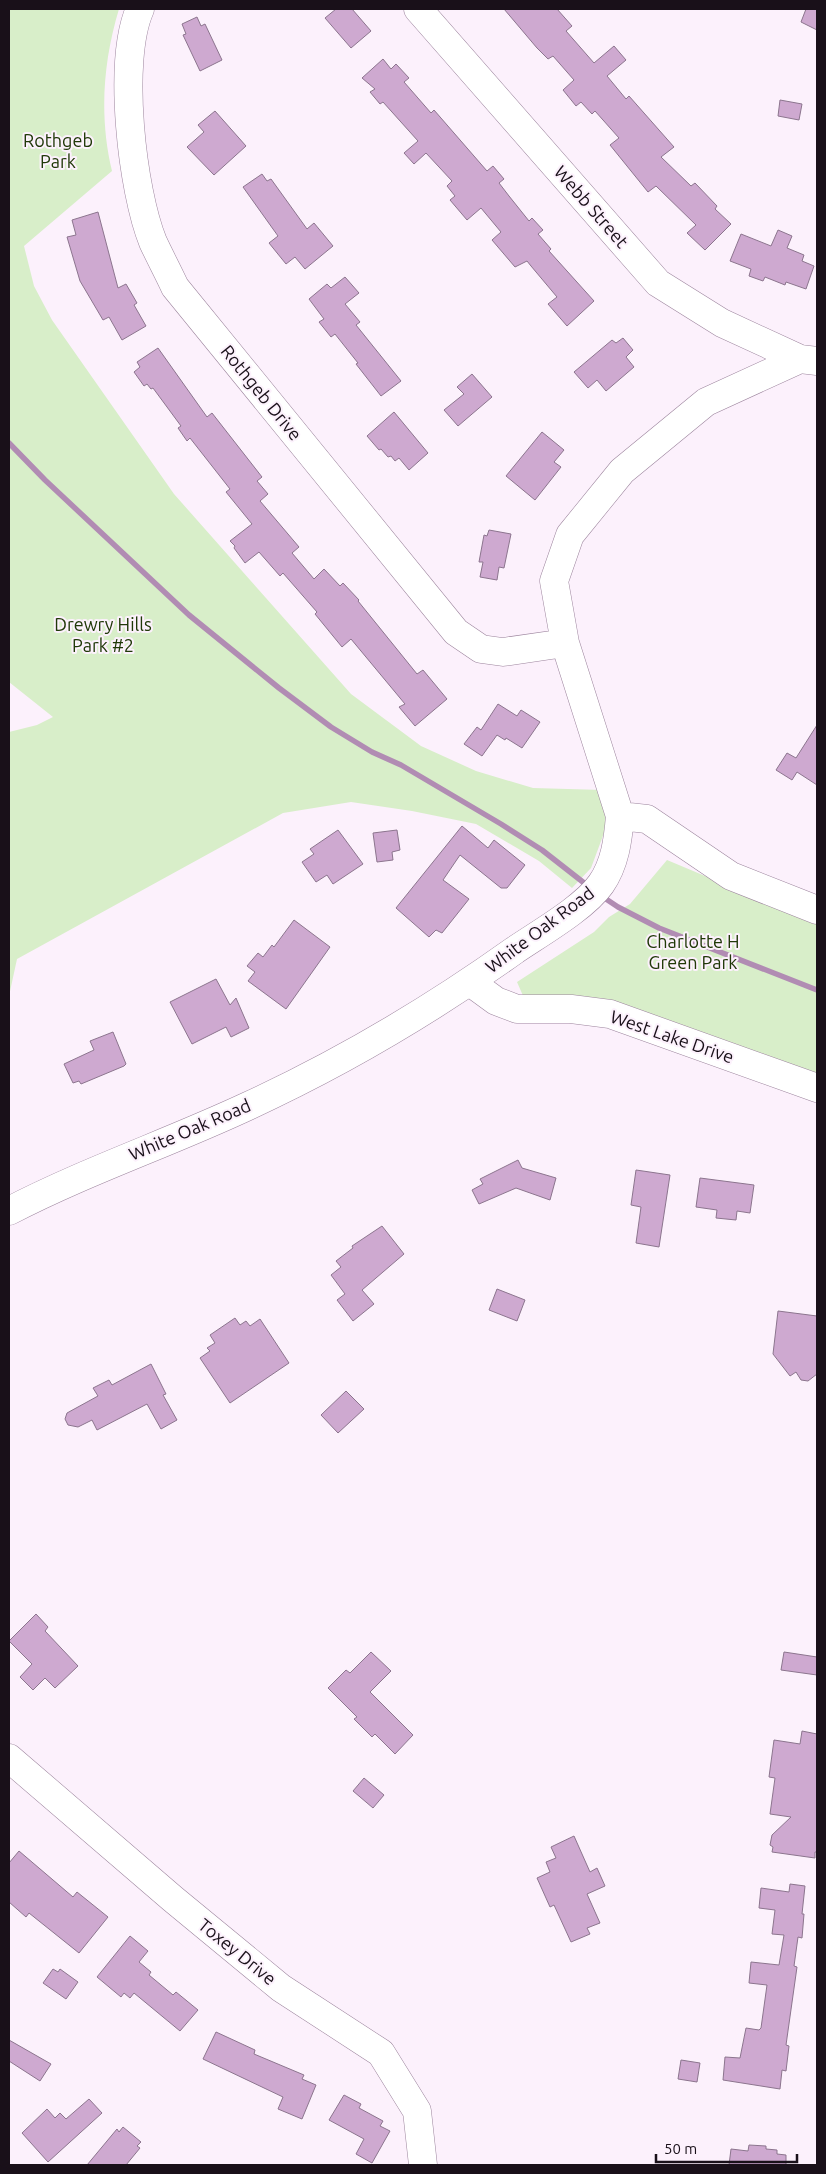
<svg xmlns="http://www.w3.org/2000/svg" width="826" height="2174" viewBox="0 0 826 2174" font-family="Ubuntu,sans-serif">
<rect width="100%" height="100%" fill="#fcf1fc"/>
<!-- green -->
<path fill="#d8eec9" d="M 9,9 L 119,9 C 103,62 99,117 112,171 L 24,246 L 34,286 L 52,320 L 174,494 L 351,694 L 421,746 L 476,771 L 533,788 L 603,790 L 607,825 L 591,868 L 572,888 L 539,861 L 476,824 L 412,811 L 351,802 L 283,813 L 17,959 L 9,996 L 9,732 L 37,725 L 53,717 L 9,682 Z
M 667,860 L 817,923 L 817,1076 L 524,998 L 517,982 L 594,932 L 609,917 L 630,904 Z"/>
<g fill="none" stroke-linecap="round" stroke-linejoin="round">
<!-- stream -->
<path stroke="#b18cb3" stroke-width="5.5" d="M 9,443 L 45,480 L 189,615 L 279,688 L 331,727 L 372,752 L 401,765 L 501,824 L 542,850 L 588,886
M 600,895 L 618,907 L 659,928 L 817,990"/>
</g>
<!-- building -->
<path fill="#cea9d0" stroke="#8c758e" d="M 336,9 L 352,9 L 371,31 L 351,48 L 325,18 Z
M 504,9 L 557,9 L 572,26 L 566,31 L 594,63 L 614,46 L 626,60 L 607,76 L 626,99 L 629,96 L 674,147 L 661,157 L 691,186 L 695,183 L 717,206 L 715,209 L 731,224 L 705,250 L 687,233 L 696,225 L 656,186 L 648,192 L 610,145 L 619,138 L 595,111 L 592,114 L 581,102 L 576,106 L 563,90 L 574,80 L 553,56 L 548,59 L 537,48 Z
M 806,9 L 817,9 L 817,30 L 801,22 Z
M 197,17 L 201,26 L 205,24 L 222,60 L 200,71 L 183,35 L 186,34 L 182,24 Z
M 383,59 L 391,69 L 396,64 L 409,78 L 404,82 L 431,113 L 434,110 L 487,171 L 493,166 L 504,179 L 499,183 L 509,196 L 529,221 L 532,218 L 543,230 L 538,234 L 551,249 L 549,251 L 594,301 L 567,326 L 548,304 L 557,297 L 531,266 L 527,261 L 515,267 L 492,240 L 501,232 L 481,208 L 467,220 L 450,200 L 455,196 L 447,186 L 452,181 L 426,153 L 414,164 L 404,153 L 418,141 L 383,102 L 380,104 L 370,92 L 375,89 L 362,78 Z
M 780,100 L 802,104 L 799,120 L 778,116 Z
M 215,111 L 246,146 L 214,175 L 187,147 L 204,132 L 198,125 Z
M 262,174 L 267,181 L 271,179 L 307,229 L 314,223 L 333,246 L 305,269 L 295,257 L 286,264 L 269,243 L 278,236 L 243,187 Z
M 98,212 L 118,288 L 126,284 L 137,303 L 134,305 L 146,326 L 122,340 L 109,317 L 103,320 L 80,281 L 67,237 L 76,235 L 72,220 Z
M 778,230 L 792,236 L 787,248 L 804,255 L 802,261 L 814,266 L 806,289 L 786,282 L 785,285 L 765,277 L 763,281 L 749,276 L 751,269 L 730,261 L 741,234 L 771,246 Z
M 345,277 L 359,293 L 345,304 L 360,322 L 356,325 L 401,381 L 381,396 L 356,364 L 358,363 L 335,334 L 331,337 L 319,322 L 324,319 L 309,299 L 327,284 L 331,288 Z
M 623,338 L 633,350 L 626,357 L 634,367 L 606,391 L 597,380 L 588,388 L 574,372 L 612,340 L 616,343 Z
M 158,348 L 207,417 L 212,413 L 262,477 L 257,481 L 268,494 L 260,501 L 299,547 L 292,553 L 314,579 L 324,569 L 340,586 L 343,583 L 359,600 L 358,601 L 417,674 L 423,670 L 447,699 L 415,726 L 399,707 L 405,704 L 351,639 L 342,647 L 315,614 L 317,612 L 283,573 L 280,576 L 259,552 L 245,563 L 234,548 L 235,546 L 230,541 L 252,524 L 226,492 L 230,489 L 190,438 L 187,441 L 178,428 L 181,426 L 153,388 L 151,389 L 147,384 L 144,386 L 134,372 L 140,367 L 137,362 Z
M 472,374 L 492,397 L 458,426 L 444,410 L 464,394 L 457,387 Z
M 394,412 L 428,453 L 409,470 L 399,458 L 395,461 L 391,456 L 388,457 L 381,449 L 379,450 L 367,436 Z
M 542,432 L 564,450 L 554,462 L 561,467 L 535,500 L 506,476 Z
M 489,530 L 511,534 L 504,568 L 499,567 L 497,580 L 480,577 L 483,562 L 479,562 L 484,535 L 487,536 Z
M 498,704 L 517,716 L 521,710 L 540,722 L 522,748 L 506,738 L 505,740 L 497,735 L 482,756 L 464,744 L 477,727 L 481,730 Z
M 817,725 L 817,785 L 797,772 L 792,780 L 776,770 L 787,753 L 796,758 Z
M 462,826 L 488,848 L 494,840 L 525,865 L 507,888 L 501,888 L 460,855 L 443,880 L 469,899 L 442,933 L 436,930 L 429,937 L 396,908 Z
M 338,830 L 363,864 L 333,884 L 327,875 L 316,882 L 302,862 L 314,854 L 310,849 Z
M 397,830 L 400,850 L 392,852 L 393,860 L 377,862 L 373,833 Z
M 294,920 L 330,947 L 286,1009 L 248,981 L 255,972 L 247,966 L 258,953 L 263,957 L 272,945 L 274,947 Z
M 216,979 L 230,1005 L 236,998 L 249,1028 L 231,1037 L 226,1027 L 192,1044 L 170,1002 Z
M 113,1032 L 126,1064 L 124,1066 L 81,1084 L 79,1081 L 73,1083 L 64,1064 L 94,1050 L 90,1041 Z
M 518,1160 L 522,1168 L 556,1178 L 550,1200 L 516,1188 L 479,1204 L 472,1190 L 483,1184 L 480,1179 Z
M 636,1170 L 670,1175 L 659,1247 L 636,1243 L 641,1207 L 631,1205 Z
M 700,1178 L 754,1185 L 750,1213 L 737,1211 L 736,1220 L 716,1218 L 717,1210 L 696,1207 Z
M 382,1226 L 404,1254 L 362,1290 L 374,1304 L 353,1321 L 337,1300 L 345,1294 L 331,1275 L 341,1267 L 336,1261 L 353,1248 L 352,1246 Z
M 497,1289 L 525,1300 L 517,1321 L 489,1310 Z
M 778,1311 L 817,1316 L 817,1374 L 808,1381 L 801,1380 L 796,1372 L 790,1376 L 773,1354 Z
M 235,1318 L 240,1325 L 246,1321 L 250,1326 L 260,1319 L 289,1363 L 230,1403 L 200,1358 L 210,1351 L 207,1348 L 215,1343 L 210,1335 Z
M 151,1364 L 166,1394 L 163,1395 L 177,1420 L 161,1429 L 147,1404 L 97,1430 L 92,1420 L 78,1427 L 68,1425 L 65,1419 L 67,1413 L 98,1396 L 93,1388 L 109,1380 L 112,1385 Z
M 346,1391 L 364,1409 L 338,1433 L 321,1415 Z
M 36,1614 L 48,1627 L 45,1631 L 78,1666 L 55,1688 L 45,1678 L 33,1690 L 20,1677 L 32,1664 L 9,1641 Z
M 371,1652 L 391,1671 L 370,1692 L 413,1735 L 395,1754 L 375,1734 L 372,1737 L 354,1719 L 357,1717 L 328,1688 L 346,1670 L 350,1673 Z
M 784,1652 L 817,1657 L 817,1675 L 781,1670 Z
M 802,1731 L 817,1734 L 817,1852 L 815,1852 L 815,1858 L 772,1852 L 773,1847 L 770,1845 L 772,1835 L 791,1817 L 770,1814 L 775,1778 L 769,1777 L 774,1740 L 800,1744 Z
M 364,1778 L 384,1795 L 373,1808 L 353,1791 Z
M 574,1836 L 590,1872 L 597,1868 L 605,1886 L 587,1894 L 600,1923 L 587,1928 L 590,1934 L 571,1942 L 554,1905 L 550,1907 L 537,1878 L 550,1872 L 546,1862 L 556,1858 L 551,1847 Z
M 19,1851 L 73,1897 L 77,1892 L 108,1917 L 79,1953 L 29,1913 L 26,1917 L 9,1902 L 9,1863 Z
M 790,1884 L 805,1886 L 802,1914 L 804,1914 L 802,1938 L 798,1937 L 794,1966 L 797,1967 L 786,2045 L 789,2046 L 786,2071 L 782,2070 L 780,2089 L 723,2080 L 725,2057 L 740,2058 L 746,2028 L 759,2030 L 761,2028 L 767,1985 L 749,1983 L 751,1962 L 779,1965 L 784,1935 L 772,1934 L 775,1910 L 759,1908 L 761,1888 L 789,1892 Z
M 130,1936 L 148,1951 L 139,1962 L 151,1972 L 149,1975 L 173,1995 L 176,1992 L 198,2010 L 180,2031 L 134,1993 L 130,1998 L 124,1993 L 121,1997 L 97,1977 Z
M 53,1969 L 58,1972 L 60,1969 L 78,1982 L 66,1999 L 43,1983 Z
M 216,2032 L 255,2050 L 254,2054 L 304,2075 L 302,2079 L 316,2085 L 302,2119 L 278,2109 L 283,2097 L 203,2059 Z
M 9,2040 L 51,2064 L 40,2081 L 9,2061 Z
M 681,2060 L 700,2063 L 697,2082 L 678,2079 Z
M 344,2095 L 361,2104 L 359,2108 L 383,2121 L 380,2126 L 390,2131 L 372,2163 L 356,2154 L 364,2139 L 329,2120 Z
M 89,2099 L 102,2113 L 48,2162 L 22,2133 L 47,2109 L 55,2118 L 60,2113 L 66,2119 Z
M 123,2127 L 141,2142 L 137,2146 L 140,2148 L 126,2165 L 87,2165 L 117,2129 L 119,2132 Z
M 749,2145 L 766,2146 L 766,2149 L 777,2150 L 777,2154 L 786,2155 L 786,2165 L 729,2165 L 731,2149 L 748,2151 Z"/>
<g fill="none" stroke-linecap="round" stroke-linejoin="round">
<defs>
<path id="minor" d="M 140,9 C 117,61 132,190 153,242 C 160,257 168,272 175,287 L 456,632 L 481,649 L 503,652 L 565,643
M 418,9 L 658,283 L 722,323 L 800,359
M 620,816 L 647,819 L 731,876 L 817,910
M 470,982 L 496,1001 L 517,1009 L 571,1009 L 610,1014 L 817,1088
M 9,1211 C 86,1171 169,1143 248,1106 C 341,1063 431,1010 515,950 C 540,933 584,908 601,884 C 615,864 618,840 620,816 L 565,643 L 554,581 L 570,535 L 622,471 L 706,402 L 800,359 L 817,361
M 9,1758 L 173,1899 L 281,1988 L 381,2053 L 417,2111 L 423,2165"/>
</defs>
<!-- minor casing -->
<use href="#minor" stroke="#9c849d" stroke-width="29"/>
<!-- minor -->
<use href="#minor" stroke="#fff" stroke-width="28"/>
</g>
<g text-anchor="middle" stroke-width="4" stroke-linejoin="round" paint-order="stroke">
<!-- park labels -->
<g font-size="18" fill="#203908" stroke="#fcf1fc">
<text x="58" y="147">Rothgeb<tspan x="58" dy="21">Park</tspan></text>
<text x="103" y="631">Drewry Hills<tspan x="103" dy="21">Park #2</tspan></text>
<text x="693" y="948">Charlotte H<tspan x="693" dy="21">Green Park</tspan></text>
</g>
<!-- street labels -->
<g font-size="18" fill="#191019" stroke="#fcf1fc">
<text transform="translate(591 207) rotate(49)" y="6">Webb Street</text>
<text transform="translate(261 393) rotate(51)" y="6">Rothgeb Drive</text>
<text transform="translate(540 930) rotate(-37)" y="6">White Oak Road</text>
<text transform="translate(672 1037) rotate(19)" y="6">West Lake Drive</text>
<text transform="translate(190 1130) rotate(-23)" y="6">White Oak Road</text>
<text transform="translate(237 1952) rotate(39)" y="6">Toxey Drive</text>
</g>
</g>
<!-- border -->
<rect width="826" height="2174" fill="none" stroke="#191019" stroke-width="20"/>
<!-- scale -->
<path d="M656 2154v8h141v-8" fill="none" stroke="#191019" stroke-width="2.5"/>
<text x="664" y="2154" font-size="15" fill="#191019" stroke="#fcf1fc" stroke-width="4" paint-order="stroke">50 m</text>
</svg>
